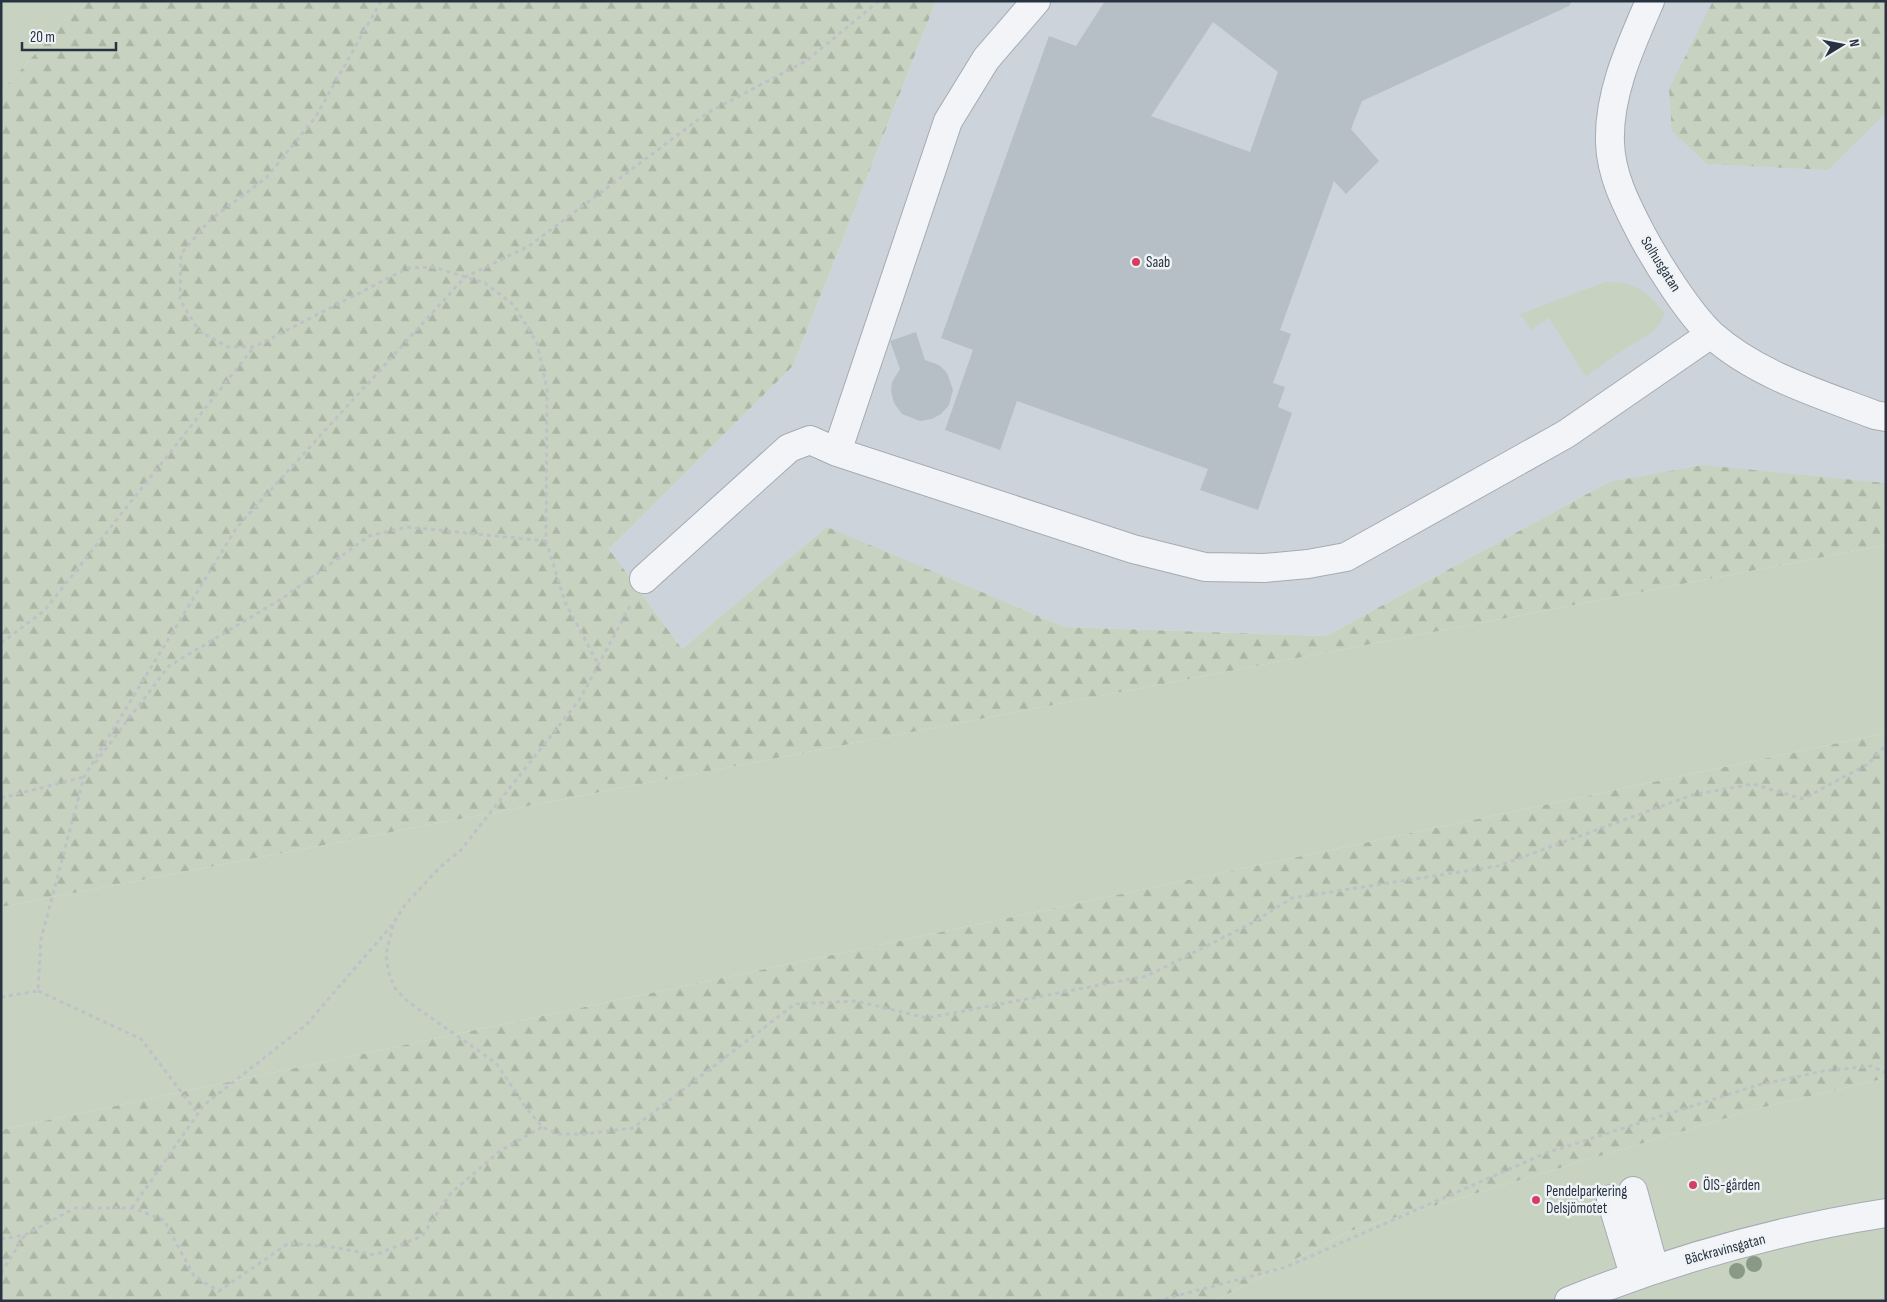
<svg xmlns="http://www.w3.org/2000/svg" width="1887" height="1302" viewBox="0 0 1887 1302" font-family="'Sofia Sans Condensed',sans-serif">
<defs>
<pattern id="forest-firs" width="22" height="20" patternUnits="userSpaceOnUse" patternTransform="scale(1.25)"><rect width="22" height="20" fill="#c7d3c0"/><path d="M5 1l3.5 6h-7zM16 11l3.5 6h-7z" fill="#abb6a6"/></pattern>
</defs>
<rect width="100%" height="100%" fill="#dfe4e9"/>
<!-- built -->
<path fill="#cdd3db" d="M 936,1 L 1886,1 L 1886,483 L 1848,480 L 1609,482 L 1326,636 L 1065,627 L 827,528 L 682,649 L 609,549 L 793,366 Z"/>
<!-- grass -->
<path fill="#c7d3c0" d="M 1,1 L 82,1 L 1,92 Z
M 1605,282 C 1637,282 1644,290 1665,313 C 1657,335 1642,337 1625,349 C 1612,357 1599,367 1586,377 L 1549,318 L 1531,330 L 1520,314 Z
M 1886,545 L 1886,733 L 1,1130 L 1,907 Z
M 1886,1078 L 1886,1301 L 1214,1301 L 1350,1231 L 1760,1108 Z"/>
<!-- forest -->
<path fill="url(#forest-firs)" d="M 82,1 L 936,1 L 793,366 L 609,549 L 682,649 L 827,527 L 1065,627 L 1326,636 L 1609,482 L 1703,465 L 1886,483 L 1886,545 L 1,907 L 1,92 Z
M 1713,1 L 1886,1 L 1886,113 L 1828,170 L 1707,164 L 1672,131 L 1669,89 Z
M 1886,733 L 1886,1078 L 1760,1108 L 1350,1231 L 1214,1301 L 1,1301 L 1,1130 Z"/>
<!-- building -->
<path fill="#b6bec6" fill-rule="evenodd" d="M 1105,1 L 1572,1 L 1569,6 L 1362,101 L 1351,129 L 1379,161 L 1346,194 L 1334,181 L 1280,330 L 1291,334 L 1273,383 L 1285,387 L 1278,407 L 1292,413 L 1258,510 L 1200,490 L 1208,469 L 1017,401 L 1000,450 L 945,430 L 973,350 L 941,338 L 1049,36 L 1076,46 ZM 1213,22 L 1278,72 L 1250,152 L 1151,116 Z
M 916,332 L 925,360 L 939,365 L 947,373 L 953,390 L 949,405 L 941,414 L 932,419 L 920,421 L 902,414 L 894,403 L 891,391 L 892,382 L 900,369 L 890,341 Z"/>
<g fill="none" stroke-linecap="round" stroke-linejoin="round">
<defs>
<path id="minor" d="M 1650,1 C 1631,45 1608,94 1610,143 C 1611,176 1627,206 1642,235 C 1657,263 1689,314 1712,335 C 1757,375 1820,394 1875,415 L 1886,417
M 837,452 L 948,121 L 986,59 L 1036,1
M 644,579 L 789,448 L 810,440 L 837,452 L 1133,549 L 1205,567 L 1264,568 L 1308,564 L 1346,557 L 1566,434 L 1711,334
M 1633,1191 L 1654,1268
M 1611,1199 L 1634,1275
M 1569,1301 C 1671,1260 1777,1230 1886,1213"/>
</defs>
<!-- minor casing -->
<use href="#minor" stroke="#a4abb3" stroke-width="30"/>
<!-- path -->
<path stroke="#bdc2c8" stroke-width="3" stroke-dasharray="4 4" stroke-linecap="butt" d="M 381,1 L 315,118 L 266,178 L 210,220 L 181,254 L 180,300 L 199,331 L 228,347 L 254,347 L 408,268 L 433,267 L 485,283 L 514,305 L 537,343 L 547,389 L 546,541 L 565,602 L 598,664
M 630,606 L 580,699 L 460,851 L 439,868 L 405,905 L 394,922 L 386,954 L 388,970 L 394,987 L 407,1001 L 496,1063 L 525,1106 L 542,1127 L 558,1134 L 584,1134 L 633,1128 L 795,1004 L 856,1001 L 927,1018 L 1147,976 L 1252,923 L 1292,898 L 1498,866 L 1692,795 L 1753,784 L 1803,799 L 1868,764 L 1886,745
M 1,643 L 44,611 L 254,347
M 95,763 L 169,666 L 283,598 L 369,536 L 407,527 L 546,541
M 1,798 L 84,777
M 38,991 L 141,1039 L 198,1114
M 1,997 L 38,991 L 41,939 L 84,777 L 237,527 L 465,277 L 529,246 L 707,113 L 806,61 L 879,1
M 132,1208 L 204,1105 L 306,1025 L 392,925
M 1,1239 L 25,1235 L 75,1208 L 132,1208 L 164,1220 L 194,1276 L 219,1291 L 289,1243 L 332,1247 L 375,1255 L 422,1236 L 451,1193 L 500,1151 L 542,1127
M 1,1273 L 25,1235
M 1157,1301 L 1286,1267 L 1546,1153 L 1758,1085 L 1824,1071 L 1871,1066 L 1886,1073"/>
<!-- minor -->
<use href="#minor" stroke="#f2f4f7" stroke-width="28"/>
</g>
<!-- trees -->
<g fill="#889a85">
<circle cx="1754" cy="1264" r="8"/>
<circle cx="1737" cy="1271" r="8"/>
</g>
<!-- markers -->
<g fill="#d53d63" stroke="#eff3f6" stroke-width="2">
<circle cx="1136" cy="262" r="5"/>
<circle cx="1693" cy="1185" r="5"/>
<circle cx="1536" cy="1200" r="5"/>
</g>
<g text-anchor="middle" stroke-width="5" stroke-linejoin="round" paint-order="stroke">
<!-- poi labels -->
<g font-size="15" fill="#273341" stroke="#eff3f6" text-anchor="start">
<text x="1146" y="267">Saab</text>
<text x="1703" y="1190">ÖIS-gården</text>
<text x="1546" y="1196">Pendelparkering<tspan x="1546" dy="17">Delsjömotet</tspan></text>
</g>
<!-- street labels -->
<g font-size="15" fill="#273341" stroke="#eff3f6">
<text transform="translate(1661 264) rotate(58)" y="5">Solhusgatan</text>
<text transform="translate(1725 1249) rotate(-15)" y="5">Bäckravinsgatan</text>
</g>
</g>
<!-- border -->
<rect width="1887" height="1302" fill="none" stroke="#273341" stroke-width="5"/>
<!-- north arrow -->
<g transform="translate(1842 45) rotate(80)" stroke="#eff3f6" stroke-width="4" paint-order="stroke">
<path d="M0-4L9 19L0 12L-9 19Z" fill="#273341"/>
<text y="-8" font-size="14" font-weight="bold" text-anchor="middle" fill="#273341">N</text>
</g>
<!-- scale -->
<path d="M22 42v8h94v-8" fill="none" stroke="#273341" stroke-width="2.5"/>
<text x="30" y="42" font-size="15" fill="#273341" stroke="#eff3f6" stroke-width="4" paint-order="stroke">20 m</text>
</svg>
